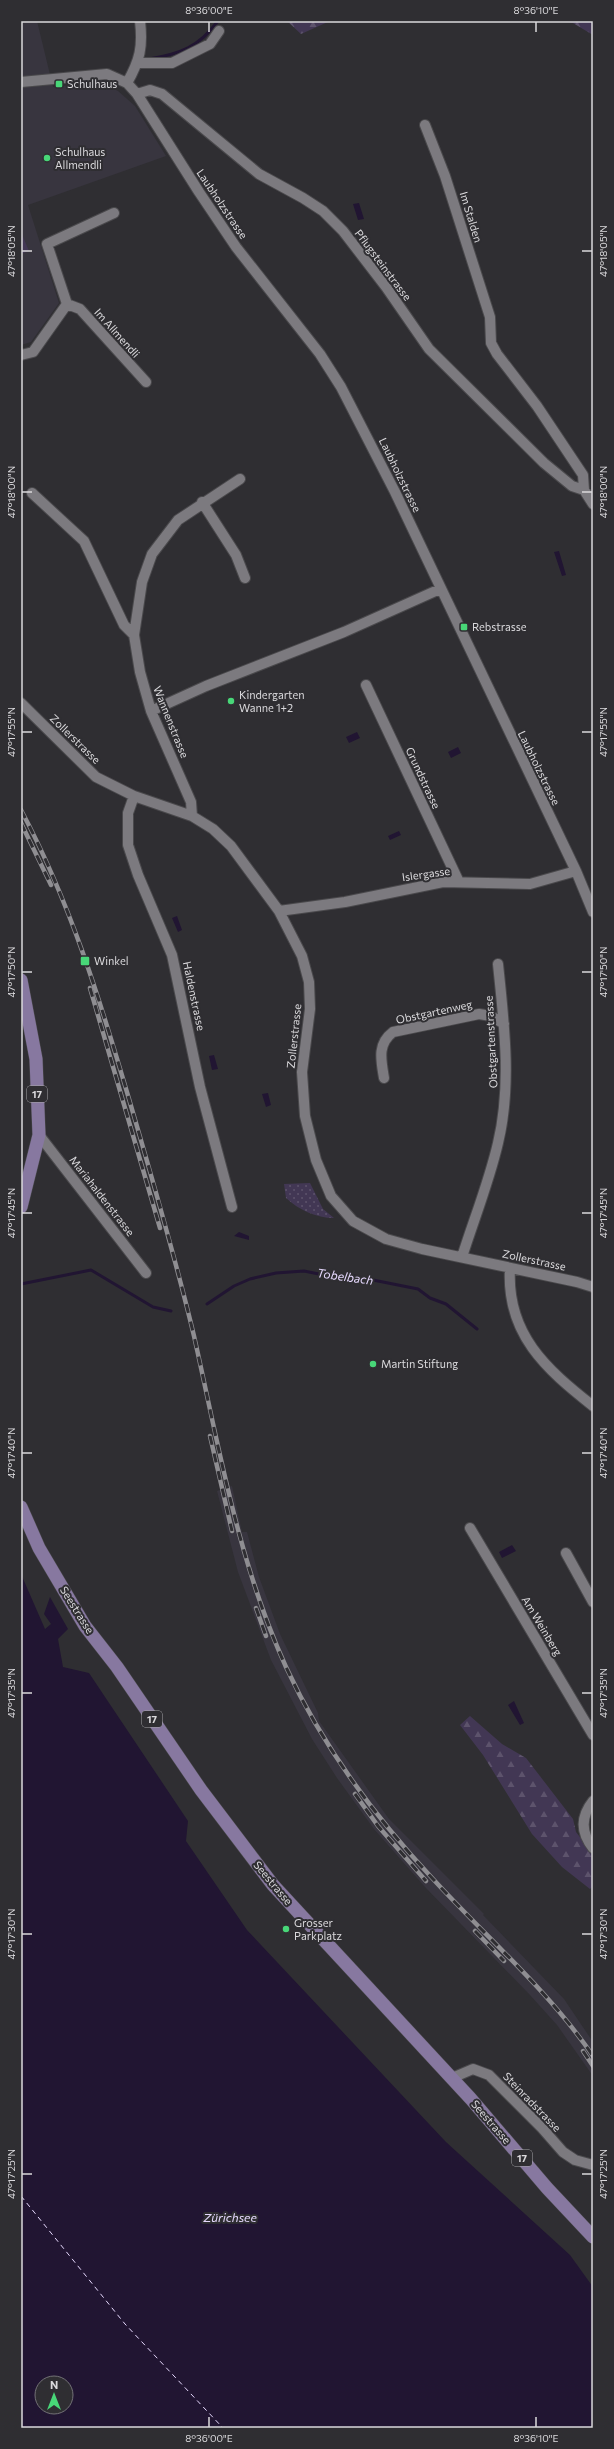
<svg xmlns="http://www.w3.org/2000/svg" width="614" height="2449" viewBox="0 0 614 2449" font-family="Commissioner,sans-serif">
<defs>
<pattern id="forest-firs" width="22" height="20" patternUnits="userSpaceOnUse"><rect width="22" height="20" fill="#423754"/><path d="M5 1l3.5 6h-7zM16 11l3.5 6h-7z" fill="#5d536c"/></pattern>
<pattern id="park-dots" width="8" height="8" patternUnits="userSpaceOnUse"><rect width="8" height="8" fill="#423754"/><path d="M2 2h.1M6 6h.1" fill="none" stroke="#5d536c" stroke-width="1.8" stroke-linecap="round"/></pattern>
</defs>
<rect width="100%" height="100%" fill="#2f2e32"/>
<!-- built -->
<path fill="#38353f" d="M 21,21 L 37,21 L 53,87 L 89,83 L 110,87 L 118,91 L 135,106 L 166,156 L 28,205 L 59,303 L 31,342 L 21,345 Z
M 232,1486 L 242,1532 L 247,1532 L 259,1577 L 280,1634 L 318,1713 L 319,1721 L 389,1819 L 484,1914 L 483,1915 L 564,1999 L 593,2042 L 593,2076 L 557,2025 L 530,1995 L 425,1887 L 374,1829 L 337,1778 L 312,1739 L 271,1660 L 238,1572 L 217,1491 Z"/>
<!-- forest -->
<path fill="url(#forest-firs)" d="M 287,21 L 330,21 L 301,34 Z
M 564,21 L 593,21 L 593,35 L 573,23 Z
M 470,1716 L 502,1744 L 526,1758 L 573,1819 L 576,1832 L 593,1854 L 593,1886 L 590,1889 L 562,1867 L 532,1834 L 483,1755 L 460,1725 Z"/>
<!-- park -->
<path fill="url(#park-dots)" d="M 310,1183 L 323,1209 L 334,1218 C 316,1218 299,1210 286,1198 L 284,1184 Z"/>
<!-- pitch -->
<path fill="#423754" d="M 21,232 L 29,251 L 21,254 Z"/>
<!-- water -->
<path fill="#211532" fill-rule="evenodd" d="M 359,203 L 364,219 L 358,220 L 353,204 Z
M 559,551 L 566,575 L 562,576 L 554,552 Z
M 357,732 L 360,738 L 349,743 L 346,737 Z
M 458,747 L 461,753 L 451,758 L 448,752 Z
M 399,831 L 401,835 L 390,840 L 388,836 Z
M 177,916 L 182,930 L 178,932 L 172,918 Z
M 214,1055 L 218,1069 L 212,1070 L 209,1056 Z
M 268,1093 L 271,1105 L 266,1107 L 262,1094 Z
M 239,1232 L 249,1236 L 249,1240 L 234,1236 Z
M 512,1545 L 516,1551 L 502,1558 L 499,1552 Z
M 21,1574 L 45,1629 L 51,1624 L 44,1614 L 50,1597 L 68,1629 L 58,1639 L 63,1667 L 89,1673 L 188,1821 L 186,1841 L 247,1930 L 446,2142 L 570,2255 L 593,2287 L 593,2428 L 21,2428 ZM 42,2383 L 66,2383 L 66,2407 L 42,2407 Z
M 514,1701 L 524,1723 L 520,1725 L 508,1705 Z"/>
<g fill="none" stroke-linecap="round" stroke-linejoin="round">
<!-- stream -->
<path stroke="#211532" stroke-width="3" d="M 149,59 C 180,54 199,47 218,21
M 21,1284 L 91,1270 L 153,1307 L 171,1311
M 207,1304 L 234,1286 L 250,1279 L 276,1273 L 304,1271 L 339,1278 L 353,1276 L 418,1289 L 430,1298 L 446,1304 L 477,1329"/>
<!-- ferry -->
<path stroke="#e6d9fe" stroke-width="1" stroke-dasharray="5 4" stroke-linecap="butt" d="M 21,2196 L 125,2324 L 223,2428"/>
<defs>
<path id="minor" d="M 137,63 L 172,63 L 210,44 L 219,31
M 21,82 L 107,74 L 127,83 L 137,94 L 199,192 L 236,247 L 320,354 L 341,387 L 395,492 L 576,871 L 593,912
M 127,83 C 140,60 143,47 140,21
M 137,94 L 150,90 L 162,94 L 259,174 L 303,198 L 323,211 L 343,231 L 386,287 L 429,349 L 544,463 L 572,486 L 584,490 L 593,504
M 425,125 L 445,176 L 490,317 L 491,343 L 497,354 L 537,406 L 583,475 L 584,490
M 67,304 L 47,244 L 114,213
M 67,304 L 80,309 L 146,382
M 21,355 L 33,352 L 67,304
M 32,493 L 84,541 L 124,625 L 134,635
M 202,502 L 236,555 L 245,578
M 366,685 L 459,882
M 21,703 L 96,777 L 134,796 L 192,816 L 213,829 L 231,846 L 279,911 L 302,956 L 309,982 L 310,1009 L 302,1072 L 305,1116 L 316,1160 L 331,1196 L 353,1221 L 386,1239 L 422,1249 L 577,1282 L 593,1287
M 151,711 L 206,686 L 344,632 L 440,589
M 134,796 L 128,813 L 128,845 L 138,875 L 172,955 L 200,1087 L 232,1207
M 192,816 L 191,802 L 151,711 L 140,672 L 134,635 L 142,582 L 152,554 L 178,520 L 240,479
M 279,911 L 345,902 L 443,882 L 530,884 L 576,871
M 384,1078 C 381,1060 377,1044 393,1032 L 479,1014 L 491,1016 L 504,1024
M 39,1135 L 146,1273
M 462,1257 C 474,1219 489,1182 498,1143 C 512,1085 504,1023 498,964
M 510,1268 C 506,1334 546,1369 593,1406
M 470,1528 L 593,1735
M 566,1553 L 593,1602
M 593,1801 C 581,1816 580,1832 593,1848
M 452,2078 L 473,2069 L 489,2075 L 542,2128 L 563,2152 L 575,2160 L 593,2165"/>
<path id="major" d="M 21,980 L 36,1059 L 39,1135 L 21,1207
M 21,1507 L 39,1548 L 85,1626 L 117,1667 L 201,1790 L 273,1885 L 471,2099 L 547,2188 L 593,2237"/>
</defs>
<!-- minor casing -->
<use href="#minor" stroke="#4a494c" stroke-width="12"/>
<!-- major casing -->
<use href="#major" stroke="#4a494c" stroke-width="14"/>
<!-- minor -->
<use href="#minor" stroke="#7c7a7f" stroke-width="10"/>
<!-- major -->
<use href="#major" stroke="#8778a0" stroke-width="13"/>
<defs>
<path id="rail" d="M 21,810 C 70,902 100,1000 129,1099 C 152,1178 175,1256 194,1336 C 219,1447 238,1562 286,1667 C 322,1745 374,1816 433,1879 C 487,1938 548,1990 593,2056
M 21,823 L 51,885
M 90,988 L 160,1228
M 210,1436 L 232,1531
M 256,1608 L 266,1636
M 355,1794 L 378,1826 L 426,1881
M 475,1931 L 504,1961
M 583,2051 L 593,2066"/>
</defs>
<!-- rail casing -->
<use href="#rail" stroke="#8f8e92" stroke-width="4.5"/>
<!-- rail -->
<use href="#rail" stroke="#2f2e32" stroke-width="3" stroke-dasharray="9" stroke-linecap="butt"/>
</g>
<!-- ticks -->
<path fill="none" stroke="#dad9dc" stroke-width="1.5" d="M 209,22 L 209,32M 536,22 L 536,32M 22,251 L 32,251M 582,251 L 592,251M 22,492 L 32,492M 582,492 L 592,492M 22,732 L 32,732M 582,732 L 592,732M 22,972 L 32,972M 582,972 L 592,972M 22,1213 L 32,1213M 582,1213 L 592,1213M 22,1453 L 32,1453M 582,1453 L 592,1453M 22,1693 L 32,1693M 582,1693 L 592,1693M 22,1934 L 32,1934M 582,1934 L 592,1934M 22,2174 L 32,2174M 582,2174 L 592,2174M 209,2417 L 209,2427M 536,2417 L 536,2427"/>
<!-- markers -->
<g fill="#48d778" stroke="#2f2e32" stroke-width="1.5">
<rect x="55" y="80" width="8" height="8" rx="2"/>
<circle cx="47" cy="158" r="4"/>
<rect x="460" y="623" width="8" height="8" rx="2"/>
<circle cx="231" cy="701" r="4"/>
<rect x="80" y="956" width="10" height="10" rx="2"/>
<circle cx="373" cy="1364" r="4"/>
<circle cx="286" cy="1929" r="4"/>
</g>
<g text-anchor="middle" stroke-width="4" stroke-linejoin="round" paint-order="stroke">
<!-- shield labels -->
<g fill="#2f2e32" stroke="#a7a6a9" stroke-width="1">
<rect x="27" y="1086" width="20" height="16" rx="3"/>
<rect x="142" y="1711" width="20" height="16" rx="3"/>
<rect x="512" y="2150" width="20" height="16" rx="3"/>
</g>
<g font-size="10" font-weight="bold" fill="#dad9dc">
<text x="37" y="1098">17</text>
<text x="152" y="1723">17</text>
<text x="522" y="2162">17</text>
</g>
<!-- poi labels -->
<g font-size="11" fill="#dad9dc" stroke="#2f2e32" text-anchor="start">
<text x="67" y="88">Schulhaus</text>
<text x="55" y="156">Schulhaus<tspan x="55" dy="13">Allmendli</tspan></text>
<text x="472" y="631">Rebstrasse</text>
<text x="239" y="699">Kindergarten<tspan x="239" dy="13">Wanne 1+2</tspan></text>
<text x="94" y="965">Winkel</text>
<text x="381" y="1368">Martin Stiftung</text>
<text x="294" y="1927">Grosser<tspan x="294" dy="13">Parkplatz</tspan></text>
</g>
<!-- street labels -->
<g font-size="11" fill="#dad9dc" stroke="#2f2e32">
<text transform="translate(222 204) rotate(56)" y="4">Laubholzstrasse</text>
<text transform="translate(471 217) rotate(73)" y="4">Im Stalden</text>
<text transform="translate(383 265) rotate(53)" y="4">Pflugsteinstrasse</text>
<text transform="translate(117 333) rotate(48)" y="4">Im Allmendli</text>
<text transform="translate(400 475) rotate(64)" y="4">Laubholzstrasse</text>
<text transform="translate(171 722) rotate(68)" y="4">Wannenstrasse</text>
<text transform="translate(75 739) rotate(44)" y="4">Zollerstrasse</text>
<text transform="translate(539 768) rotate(64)" y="4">Laubholzstrasse</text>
<text transform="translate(423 778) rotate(65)" y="4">Grundstrasse</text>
<text transform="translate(426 874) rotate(-8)" y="4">Islergasse</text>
<text transform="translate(194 996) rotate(78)" y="4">Haldenstrasse</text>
<text transform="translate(434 1012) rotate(-12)" y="4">Obstgartenweg</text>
<text transform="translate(294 1036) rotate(-84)" y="4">Zollerstrasse</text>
<text transform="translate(491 1042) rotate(-93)" y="4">Obstgartenstrasse</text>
<text transform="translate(102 1196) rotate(52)" y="4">Mariahaldenstrasse</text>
<text transform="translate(534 1260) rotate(12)" y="4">Zollerstrasse</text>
<text transform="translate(77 1610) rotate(58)" y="4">Seestrasse</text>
<text transform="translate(542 1626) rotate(59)" y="4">Am Weinberg</text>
<text transform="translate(273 1883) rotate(50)" y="4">Seestrasse</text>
<text transform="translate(532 2102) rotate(46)" y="4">Steinradstrasse</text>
<text transform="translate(491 2122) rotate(49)" y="4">Seestrasse</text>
</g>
<!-- water labels -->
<g font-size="12" font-style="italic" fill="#e6d9fe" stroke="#2f2e32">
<text transform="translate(345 1277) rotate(8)" y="4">Tobelbach</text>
<text x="230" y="2222">Zürichsee</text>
</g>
</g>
<!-- border -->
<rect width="614" height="2449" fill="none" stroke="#2f2e32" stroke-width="44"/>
<!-- north arrow -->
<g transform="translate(54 2395)"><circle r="19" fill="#2f2e32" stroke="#737276"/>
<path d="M0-3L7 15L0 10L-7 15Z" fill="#48d778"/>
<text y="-6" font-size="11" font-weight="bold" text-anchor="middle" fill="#dad9dc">N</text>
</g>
<rect x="22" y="22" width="570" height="2405" fill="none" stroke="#dad9dc" stroke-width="1.5"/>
<g font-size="10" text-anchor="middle" fill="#dad9dc">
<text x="209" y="14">8°36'00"E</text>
<text x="536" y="14">8°36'10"E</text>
<text transform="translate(11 251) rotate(-90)" y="4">47°18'05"N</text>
<text transform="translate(603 251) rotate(-90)" y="4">47°18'05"N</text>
<text transform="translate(11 492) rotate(-90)" y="4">47°18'00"N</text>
<text transform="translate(603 492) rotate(-90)" y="4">47°18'00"N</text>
<text transform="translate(11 732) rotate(-90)" y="4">47°17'55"N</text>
<text transform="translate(603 732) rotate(-90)" y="4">47°17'55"N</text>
<text transform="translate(11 972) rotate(-90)" y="4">47°17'50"N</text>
<text transform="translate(603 972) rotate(-90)" y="4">47°17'50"N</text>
<text transform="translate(11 1213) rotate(-90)" y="4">47°17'45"N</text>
<text transform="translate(603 1213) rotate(-90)" y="4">47°17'45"N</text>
<text transform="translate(11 1453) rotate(-90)" y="4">47°17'40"N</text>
<text transform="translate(603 1453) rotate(-90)" y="4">47°17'40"N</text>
<text transform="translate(11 1693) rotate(-90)" y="4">47°17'35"N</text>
<text transform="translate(603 1693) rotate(-90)" y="4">47°17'35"N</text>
<text transform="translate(11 1934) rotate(-90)" y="4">47°17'30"N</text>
<text transform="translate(603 1934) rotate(-90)" y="4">47°17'30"N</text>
<text transform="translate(11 2174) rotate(-90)" y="4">47°17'25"N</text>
<text transform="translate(603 2174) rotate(-90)" y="4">47°17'25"N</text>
<text x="209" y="2442">8°36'00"E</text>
<text x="536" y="2442">8°36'10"E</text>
</g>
</svg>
